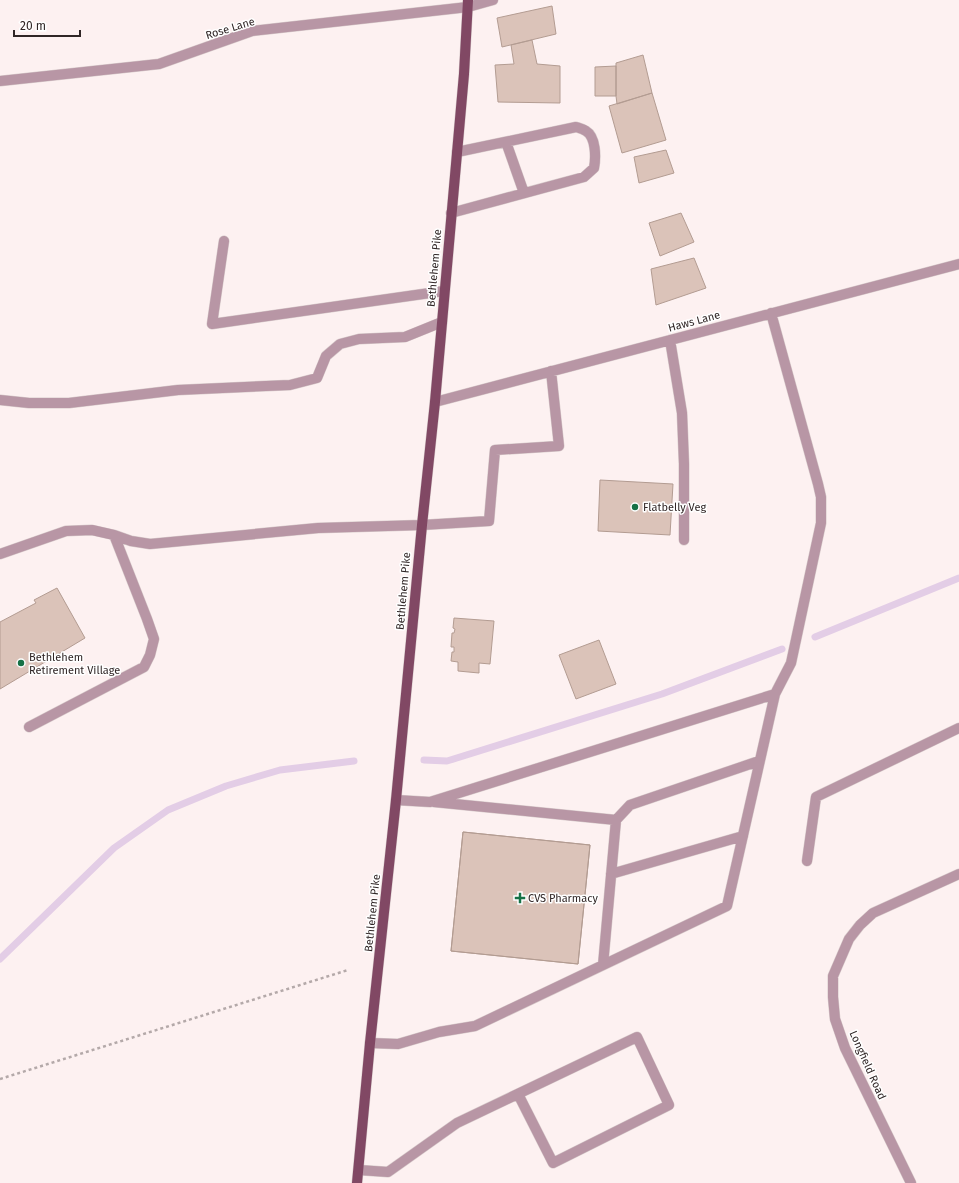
<svg xmlns="http://www.w3.org/2000/svg" width="959" height="1183" viewBox="0 0 959 1183" font-family="'Fira Sans',sans-serif">
<rect width="100%" height="100%" fill="#fdf1f1"/>
<g fill="none" stroke-linecap="round" stroke-linejoin="round">
<!-- stream -->
<path stroke="#e3cde6" stroke-width="7" d="M 815,637 L 959,578
M 424,760 L 447,761 L 662,694 L 782,649
M 0,959 L 114,848 L 168,810 L 226,786 L 280,770 L 354,761"/>
</g>
<!-- building -->
<path fill="#dbc3b9" stroke="#b39c92" d="M 552,6 L 556,34 L 502,47 L 497,18 Z
M 532,40 L 537,64 L 560,66 L 560,103 L 498,102 L 495,65 L 514,64 L 511,45 Z
M 643,55 L 652,93 L 617,104 L 616,96 L 616,63 Z
M 616,66 L 616,96 L 595,96 L 595,67 Z
M 652,93 L 666,140 L 622,153 L 609,106 Z
M 666,150 L 674,173 L 639,183 L 634,157 Z
M 681,213 L 694,242 L 660,256 L 649,223 Z
M 694,258 L 706,288 L 656,305 L 651,269 Z
M 600,480 L 673,484 L 670,535 L 598,531 Z
M 57,588 L 85,638 L 0,689 L 0,622 L 36,603 L 34,600 Z
M 454,618 L 494,621 L 490,664 L 479,663 L 479,673 L 458,671 L 458,662 L 451,661 L 452,652 L 454,652 L 454,647 L 451,647 L 452,633 L 454,633 L 455,629 L 453,628 Z
M 599,640 L 616,684 L 576,699 L 559,655 Z
M 463,832 L 590,845 L 578,964 L 451,951 Z
M 463,832 L 590,845 L 578,964 L 451,951 Z"/>
<g fill="none" stroke-linecap="round" stroke-linejoin="round">
<defs>
<path id="minor" d="M 0,81 L 159,64 L 252,31 L 468,7 L 493,0
M 506,142 L 524,193
M 451,213 L 584,177 L 594,168 C 596,157 596,137 586,131 C 583,129 579,128 576,127 L 457,152
M 224,241 L 212,324 L 444,291
M 771,313 L 818,484 L 821,497 L 821,523 L 791,663 L 775,694
M 670,340 L 682,413 L 684,464 L 684,540
M 0,400 L 29,403 L 69,403 L 178,390 L 290,385 L 317,378 L 326,356 L 340,344 L 359,339 L 405,337 L 442,322
M 435,402 L 959,264
M 0,554 L 66,531 L 92,530 L 114,535 L 131,541 L 150,544 L 318,528 L 422,525 L 489,521 L 495,450 L 559,446 L 551,371
M 29,727 L 144,667 L 150,655 L 154,639 L 147,619 L 114,535
M 434,802 L 616,820 L 603,965
M 616,820 L 630,805 L 759,761
M 807,861 L 816,797 L 959,728
M 611,874 L 743,836
M 370,1043 L 398,1044 L 439,1032 L 475,1026 L 727,906 L 775,694 L 430,802 L 396,800
M 359,1170 L 388,1172 L 457,1123 L 637,1037 L 669,1105 L 553,1163 L 518,1094
M 911,1183 L 845,1048 L 835,1019 L 833,997 L 833,976 L 849,939 L 860,925 L 873,913 L 959,874"/>
<path id="major" d="M 357,1183 L 370,1043 L 396,800 L 422,525 L 435,402 L 464,74 L 468,0"/>
</defs>
<!-- minor casing -->
<use href="#minor" stroke="#d8cccc" stroke-width="11"/>
<!-- major casing -->
<use href="#major" stroke="#d8cccc" stroke-width="11"/>
<!-- path -->
<path stroke="#b4a9a9" stroke-width="2.5" stroke-dasharray="3 3" stroke-linecap="butt" d="M 0,1079 L 348,970"/>
<!-- minor -->
<use href="#minor" stroke="#b896a5" stroke-width="10"/>
<!-- major -->
<use href="#major" stroke="#814864" stroke-width="10"/>
</g>
<!-- markers -->
<g fill="#167146" stroke="#fff" stroke-width="1.5">
<circle cx="635" cy="507" r="4"/>
<circle cx="21" cy="663" r="4"/>
<path d="M518 892h4v4h4v4h-4v4h-4v-4h-4v-4h4z"/>
</g>
<g text-anchor="middle" stroke-width="3" stroke-linejoin="round" paint-order="stroke">
<!-- street labels -->
<g font-size="11" fill="#302626" stroke="#fff">
<text transform="translate(230 28) rotate(-17)" y="4">Rose Lane</text>
<text transform="translate(434 268) rotate(-85)" y="4">Bethlehem Pike</text>
<text transform="translate(694 321) rotate(-15)" y="4">Haws Lane</text>
<text transform="translate(403 591) rotate(-85)" y="4">Bethlehem Pike</text>
<text transform="translate(372 913) rotate(-84)" y="4">Bethlehem Pike</text>
<text transform="translate(868 1065) rotate(66)" y="4">Longfield Road</text>
</g>
<!-- poi labels -->
<g font-size="11" fill="#302626" stroke="#fff" text-anchor="start">
<text x="643" y="511">Flatbelly Veg</text>
<text x="29" y="661">Bethlehem<tspan x="29" dy="13">Retirement Village</tspan></text>
<text x="528" y="902">CVS Pharmacy</text>
</g>
</g>
<!-- scale -->
<path d="M14 30v6h66v-6" fill="none" stroke="#302626" stroke-width="2"/>
<text x="20" y="30" font-size="12" fill="#302626" stroke="#ffffff" stroke-width="3" paint-order="stroke">20 m</text>
</svg>
